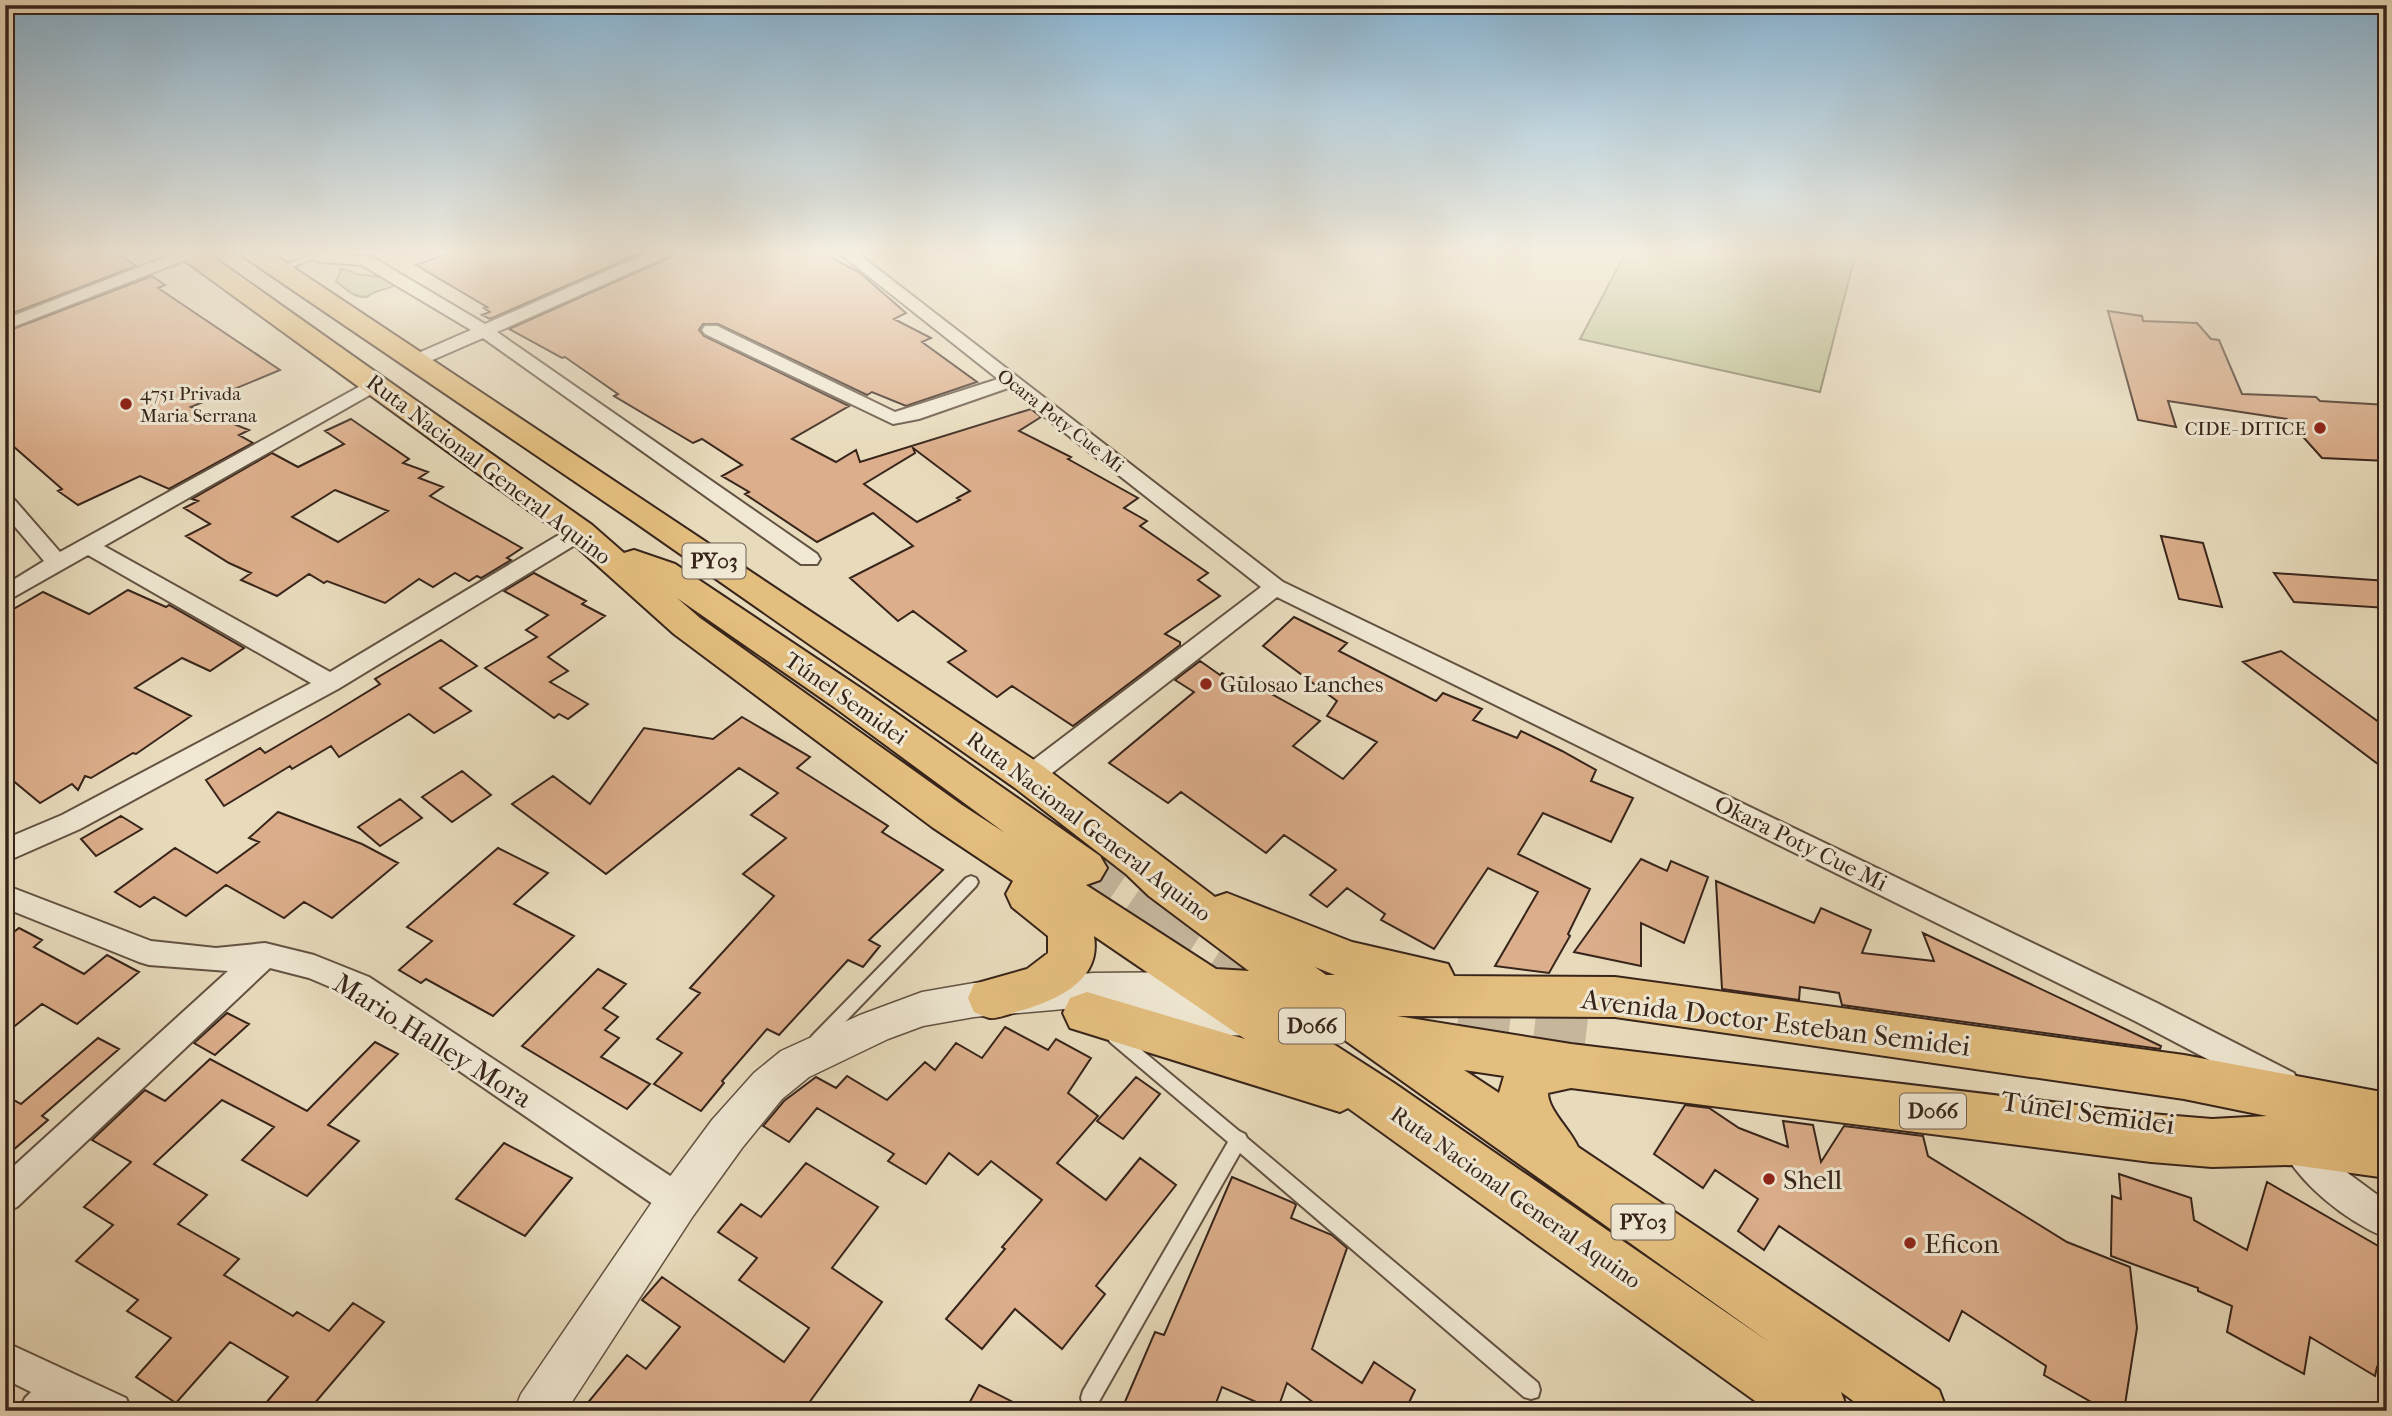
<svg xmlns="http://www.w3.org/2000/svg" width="2392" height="1416" viewBox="0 0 2392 1416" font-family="'IM FELL French Canon',serif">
<rect width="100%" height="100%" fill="#e8dbbc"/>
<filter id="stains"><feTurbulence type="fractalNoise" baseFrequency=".00286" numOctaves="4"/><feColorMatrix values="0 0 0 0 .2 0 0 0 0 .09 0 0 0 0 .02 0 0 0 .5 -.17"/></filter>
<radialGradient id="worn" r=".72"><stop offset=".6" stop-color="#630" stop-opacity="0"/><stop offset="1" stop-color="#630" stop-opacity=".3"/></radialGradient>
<!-- green -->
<path fill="#bbbe8d" stroke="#797154" stroke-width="2" d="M 1626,252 L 1856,252 L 1820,392 L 1580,339 Z
M 341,269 C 348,269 351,272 357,274 C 374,277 379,274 395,285 C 386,291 375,289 367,297 C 350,297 348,289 336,282 Z"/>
<!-- building -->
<path fill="#dcae8b" stroke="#37241a" stroke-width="2" fill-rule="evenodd" d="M 5,252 L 115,252 L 136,266 L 5,316 Z
M 452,252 L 643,252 L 490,319 L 482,315 L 490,312 L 484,308 L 487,307 L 416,265 Z
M 675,252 L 820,252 L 859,272 L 906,313 L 894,319 L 931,338 L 922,342 L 977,382 L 906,406 L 872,392 L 867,395 L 718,324 L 703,324 L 699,330 L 704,336 L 849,406 L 792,439 L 836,462 L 856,450 L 860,462 L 1031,409 L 1041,417 L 1019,431 L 1071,457 L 1068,459 L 1138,498 L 1124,508 L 1147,521 L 1140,526 L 1208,573 L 1198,580 L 1220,596 L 1165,634 L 1180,642 L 1180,645 L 1073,726 L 1012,686 L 997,697 L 948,662 L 966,651 L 913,611 L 898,621 L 850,578 L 913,546 L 873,513 L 817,542 L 745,494 L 749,492 L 722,476 L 742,465 L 702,439 L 693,443 L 614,396 L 618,394 L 565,357 L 562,358 L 509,329 L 671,257 ZM 913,448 L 970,491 L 957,498 L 960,500 L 917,522 L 864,484 L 915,453 Z
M 152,276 L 165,285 L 158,288 L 280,370 L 191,407 L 249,430 L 239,435 L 253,443 L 169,489 L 140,476 L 78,505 L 58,491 L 62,489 L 5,439 L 5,332 Z
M 2108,311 L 2142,316 L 2143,321 L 2197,323 L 2211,339 L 2219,340 L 2242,394 L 2316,397 L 2320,401 L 2387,405 L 2387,461 L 2322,458 L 2287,419 L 2168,401 L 2176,427 L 2138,420 Z
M 351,419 L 409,459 L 403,463 L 428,472 L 419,478 L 443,487 L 430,496 L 522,548 L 507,558 L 511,560 L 481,578 L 477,576 L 469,581 L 455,573 L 433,587 L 419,579 L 385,603 L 327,581 L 324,583 L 309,574 L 277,596 L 241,580 L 251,573 L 229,563 L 186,536 L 210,524 L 184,508 L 198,501 L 192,499 L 272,453 L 298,467 L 344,444 L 325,431 ZM 335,490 L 388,511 L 338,542 L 292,517 Z
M 2161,536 L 2203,543 L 2222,607 L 2179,599 Z
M 534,573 L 586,601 L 582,604 L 605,616 L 548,657 L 568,671 L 550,682 L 588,704 L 568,719 L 559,714 L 554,718 L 485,668 L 537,637 L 526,630 L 548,615 L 504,591 Z
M 2274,573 L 2387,581 L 2387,608 L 2294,602 Z
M 128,590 L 166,607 L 169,605 L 244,648 L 210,671 L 182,658 L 135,688 L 191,716 L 136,754 L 133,753 L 91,778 L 85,776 L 78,790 L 72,784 L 40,803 L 5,774 L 5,614 L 43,592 L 89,614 Z
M 1294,617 L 1347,643 L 1339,651 L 1436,701 L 1443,693 L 1482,709 L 1473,720 L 1517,738 L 1521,731 L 1562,751 L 1596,770 L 1591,781 L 1633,798 L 1611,842 L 1543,813 L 1518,854 L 1590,889 L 1568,934 L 1570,936 L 1549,973 L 1495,966 L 1538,892 L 1488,868 L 1434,949 L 1381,920 L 1385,914 L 1347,888 L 1327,907 L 1310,895 L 1336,870 L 1284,835 L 1266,853 L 1181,792 L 1168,803 L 1109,763 L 1194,692 L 1175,680 L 1200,661 L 1220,675 L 1222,673 L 1236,681 L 1241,677 L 1320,721 L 1293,746 L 1343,779 L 1377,742 L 1327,716 L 1337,701 L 1263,646 Z
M 441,640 L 477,666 L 440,688 L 471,711 L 434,733 L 409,714 L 339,757 L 331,746 L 292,769 L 290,766 L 224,806 L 206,780 L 260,748 L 265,753 L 328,716 L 380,684 L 375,679 Z
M 2281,651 L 2387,728 L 2387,771 L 2243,662 Z
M 742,717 L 810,757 L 797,768 L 888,826 L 882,832 L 943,870 L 869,940 L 880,946 L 863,967 L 848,960 L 779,1035 L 767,1029 L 722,1081 L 724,1083 L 701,1111 L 654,1084 L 682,1053 L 657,1039 L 700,993 L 690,988 L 774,896 L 743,874 L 786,838 L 751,815 L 778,793 L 739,768 L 606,874 L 512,804 L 553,776 L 590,804 L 644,728 L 713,739 Z
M 462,771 L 491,795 L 452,822 L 422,797 Z
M 400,799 L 422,818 L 380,846 L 358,827 Z
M 278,812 L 362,844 L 398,863 L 332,918 L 304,902 L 284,918 L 226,885 L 186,916 L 154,897 L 140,907 L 115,892 L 175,848 L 217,873 L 259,842 L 249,838 Z
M 121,816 L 142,829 L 96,856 L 81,839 Z
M 498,848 L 548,873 L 514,904 L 574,936 L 493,1016 L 426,979 L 421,983 L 399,970 L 432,941 L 407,927 Z
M 1641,859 L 1667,871 L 1671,861 L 1708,877 L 1684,943 L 1641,923 L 1641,966 L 1574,952 Z
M 1716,881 L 1814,923 L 1821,908 L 1871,930 L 1862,953 L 1934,961 L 1923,933 L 2161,1046 L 2160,1049 L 1842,1005 L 1839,993 L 1800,987 L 1799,1000 L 1722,989 Z
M 19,928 L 42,940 L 34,947 L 84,974 L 107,955 L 139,972 L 77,1024 L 42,1004 L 5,1034 L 5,932 L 10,935 Z
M 598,969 L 626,984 L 603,1008 L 618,1017 L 605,1030 L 619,1038 L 601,1057 L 650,1084 L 627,1109 L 522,1046 Z
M 227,1013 L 249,1024 L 215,1055 L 194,1043 Z
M 1005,1027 L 1048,1050 L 1056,1039 L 1091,1058 L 1068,1093 L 1098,1116 L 1057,1163 L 1106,1200 L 1140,1158 L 1176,1185 L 1096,1286 L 1105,1294 L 1062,1349 L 1015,1309 L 982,1349 L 946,1319 L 1005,1249 L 1002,1247 L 1042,1200 L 991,1161 L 978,1175 L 949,1153 L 926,1184 L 888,1161 L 894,1154 L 817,1108 L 789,1142 L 763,1126 L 784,1101 L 816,1077 L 836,1088 L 847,1076 L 887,1100 L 925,1062 L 935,1070 L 956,1043 L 982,1058 Z
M 98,1038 L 119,1049 L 42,1116 L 48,1120 L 5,1157 L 5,1095 L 21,1104 Z
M 375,1042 L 398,1054 L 328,1125 L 359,1141 L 307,1196 L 242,1160 L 274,1127 L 222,1100 L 154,1164 L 207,1195 L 178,1224 L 239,1259 L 224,1275 L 293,1316 L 297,1312 L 329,1331 L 353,1303 L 384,1322 L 308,1411 L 259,1411 L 288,1377 L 230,1342 L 176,1403 L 136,1377 L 171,1338 L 127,1311 L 138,1300 L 76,1261 L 113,1225 L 84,1207 L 131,1162 L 92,1140 L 145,1090 L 165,1101 L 210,1059 L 307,1111 Z
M 1136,1077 L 1160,1094 L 1123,1139 L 1097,1121 Z
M 1685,1105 L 1709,1108 L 1739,1128 L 1788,1147 L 1783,1121 L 1813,1125 L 1821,1162 L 1844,1126 L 1923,1136 L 1928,1156 L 2067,1242 L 2130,1267 L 2137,1328 L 2124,1411 L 2107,1411 L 2044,1375 L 2046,1366 L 1962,1311 L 1949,1341 L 1779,1226 L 1764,1250 L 1738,1231 L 1758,1199 L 1715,1170 L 1703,1188 L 1654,1154 Z
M 504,1143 L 572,1178 L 525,1236 L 456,1199 Z
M 806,1163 L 878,1207 L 832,1268 L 882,1302 L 803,1411 L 581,1411 L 627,1355 L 646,1369 L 680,1327 L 642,1300 L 662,1277 L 784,1362 L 809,1328 L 739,1280 L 757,1258 L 718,1232 L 741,1204 L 761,1217 Z
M 2119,1174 L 2191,1198 L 2194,1220 L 2247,1250 L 2267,1182 L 2387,1251 L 2387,1373 L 2377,1367 L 2375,1376 L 2310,1337 L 2304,1374 L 2227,1332 L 2232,1306 L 2198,1291 L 2198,1288 L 2111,1256 L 2112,1196 L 2121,1199 Z
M 1232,1177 L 1294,1203 L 1296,1205 L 1291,1218 L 1332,1235 L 1347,1248 L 1312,1349 L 1362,1383 L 1374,1362 L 1415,1390 L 1405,1411 L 1325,1411 L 1287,1383 L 1277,1411 L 1222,1387 L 1213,1411 L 1121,1411 L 1155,1332 L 1164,1335 Z
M 979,1385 L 1031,1411 L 965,1411 Z"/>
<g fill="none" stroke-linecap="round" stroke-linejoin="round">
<!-- trunk-tunnel-far1 -->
<path stroke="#c5b69c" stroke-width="38" stroke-dasharray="38 19" stroke-linecap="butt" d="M 1085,868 L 1154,915"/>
<!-- trunk-tunnel -->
<path stroke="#c5b69c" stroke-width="52" stroke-dasharray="52 25" stroke-linecap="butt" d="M 1152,914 L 1237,966 L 1293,991
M 1457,1027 L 1590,1043"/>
<defs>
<path id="service" d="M 316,253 L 323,255 L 282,271 L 275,269 Z
M 971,876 L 976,878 L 978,882 L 976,886 L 822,1046 L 817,1048 L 812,1046 L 809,1041 L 812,1036 L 966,878 Z
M 1115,1030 L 1120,1032 L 1239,1131 L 1245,1134 L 1247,1138 L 1538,1383 L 1540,1390 L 1538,1397 L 1531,1399 L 1524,1397 L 1240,1153 L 1097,1405 L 1090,1407 L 1083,1405 L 1081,1398 L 1083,1391 L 1228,1142 L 1110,1042 L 1107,1037 L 1110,1032 Z"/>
<path id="minor" d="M 178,252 L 198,253 L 196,256 L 5,330 L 5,319 Z
M 309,252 L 372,257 L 485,324 L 650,252 L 672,252 L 670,255 L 497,332 L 817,554 L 820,559 L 817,564 L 801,564 L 483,338 L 421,365 L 409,365 L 406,361 L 409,357 L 471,330 L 362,265 L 321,262 L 315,260 Z
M 838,252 L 856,252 L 1283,582 L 2157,1003 L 2294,1073 L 2299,1083 L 2294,1093 L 2283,1097 L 2272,1093 L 2135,1021 L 1277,597 L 1038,784 L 1029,787 L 1020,784 L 1016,777 L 1020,770 L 1261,587 L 1008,388 L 919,419 L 893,424 L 705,334 L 702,330 L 705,326 L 717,326 L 895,412 L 998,379 Z
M 375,378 L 382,380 L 384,384 L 382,388 L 104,546 L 330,672 L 572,527 L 588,527 L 591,532 L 588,537 L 338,689 L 80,829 L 5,862 L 5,839 L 62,815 L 311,683 L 88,555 L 5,602 L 5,585 L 44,561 L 5,515 L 5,495 L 12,497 L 60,552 Z
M 5,885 L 151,941 L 216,948 L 265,943 L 314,955 L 369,977 L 690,1189 L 695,1201 L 690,1213 L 678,1217 L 666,1213 L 349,995 L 309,978 L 270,968 L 17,1207 L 5,1212 L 5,1174 L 228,971 L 149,965 L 139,962 L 5,908 Z
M 2295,1127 L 2306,1131 L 2337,1165 L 2387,1202 L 2387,1238 C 2346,1221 2297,1183 2279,1142 L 2284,1131 Z
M 5,1342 L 126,1398 L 132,1411 L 19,1411 L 25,1398 L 31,1392 L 5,1379 Z"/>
<path id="tertiary" d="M 1206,972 L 1219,976 L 1225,988 L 1217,1001 L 1254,1002 L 1268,1007 L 1273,1019 L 1268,1031 L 1254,1036 L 1125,1031 L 1111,1026 L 1106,1014 L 1110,1005 L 974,1017 L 923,1026 L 888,1039 L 809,1077 L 782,1099 L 742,1148 L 693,1216 L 566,1411 L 514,1411 L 521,1394 L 663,1186 L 712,1120 L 754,1073 L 781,1051 L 860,1015 L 922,992 L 974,983 L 1093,973 Z"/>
<path id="trunk" d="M 176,252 L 206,252 L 592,525 L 624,553 L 634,550 L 675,564 L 862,689 L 1100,856 L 1107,868 L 1100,880 L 1086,885 L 1216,969 L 1249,971 L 1149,896 L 1126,874 L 1015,788 L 633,521 L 244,257 L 240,252 L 270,252 L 1043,766 L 1215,897 L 1227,893 L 1352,942 L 1448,964 L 1454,976 L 1615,977 L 2184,1055 L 2387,1093 L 2387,1178 L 2293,1165 L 2212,1167 L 2151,1162 L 1571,1088 L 1548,1093 C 1548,1110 1570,1129 1578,1147 L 1939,1390 L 1947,1411 L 1867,1411 L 1841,1392 L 1848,1411 L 1769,1411 L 1348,1108 L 1340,1112 L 1070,1028 L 1063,1013 L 1070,998 L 1087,992 L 1245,1039 L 1094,936 C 1102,983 1052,1002 1016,1012 C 1009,1014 997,1019 990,1018 C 985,1017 979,1014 974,1012 L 968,998 L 974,984 L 1027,969 L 1048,953 L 1048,936 L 1012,907 L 1006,894 L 1013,881 L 932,827 L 674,634 L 568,539 L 180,257 ZM 677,598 L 834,707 L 1005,833 L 962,805 L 700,618 ZM 1315,967 L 1335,975 L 1326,975 ZM 1285,1013 L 1308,1014 L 1772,1344 L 1394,1083 ZM 1397,1016 L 1615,1017 L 2184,1099 L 2267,1116 L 2212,1119 L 2151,1114 L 1571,1044 ZM 1464,1070 L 1504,1076 L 1499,1093 Z"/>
</defs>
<!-- service casing -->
<use href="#service" stroke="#635242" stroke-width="4"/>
<!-- minor casing -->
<use href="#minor" stroke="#635242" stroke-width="4"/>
<!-- tertiary casing -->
<use href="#tertiary" stroke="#635242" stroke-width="3"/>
<!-- trunk casing -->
<use href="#trunk" stroke="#37241a" stroke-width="4"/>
<!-- service -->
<use href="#service" fill="#f0e8d3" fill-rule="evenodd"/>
<!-- minor -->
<use href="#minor" fill="#f0e8d3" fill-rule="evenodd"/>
<!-- tertiary -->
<use href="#tertiary" fill="#f0e8d3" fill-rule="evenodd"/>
<!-- trunk -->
<use href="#trunk" fill="#e4be7e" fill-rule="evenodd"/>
</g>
<!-- sky -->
<linearGradient id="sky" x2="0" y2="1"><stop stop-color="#89b6d6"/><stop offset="0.56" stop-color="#f5efe1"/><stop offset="1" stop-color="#f5efe1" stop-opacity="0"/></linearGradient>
<rect width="2392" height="450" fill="url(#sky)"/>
<!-- markers -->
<g fill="#8f2418" stroke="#f0e8d3" stroke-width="2.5">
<circle cx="126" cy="404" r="7"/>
<circle cx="2320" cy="428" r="7"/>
<circle cx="1206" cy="684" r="7"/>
<circle cx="1769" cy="1179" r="7"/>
<circle cx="1910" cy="1243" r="7"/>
</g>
<g text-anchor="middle" stroke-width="6" stroke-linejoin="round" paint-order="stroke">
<!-- far-poi labels -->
<g font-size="19" fill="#37241a" stroke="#f0e8d3" text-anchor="start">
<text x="140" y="400">4751 Privada<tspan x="140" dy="22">Maria Serrana</tspan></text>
<text x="2306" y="435" text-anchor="end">CIDE- DITICE</text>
</g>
<!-- far-street labels -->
<g font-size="19" fill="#37241a" stroke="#f0e8d3">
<text transform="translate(1061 420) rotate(38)" y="7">Ocara Poty Cue Mi</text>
</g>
<!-- shield labels -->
<g fill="#f0e8d3" stroke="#6e5f52" stroke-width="2">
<rect x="682.5" y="543.5" width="63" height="35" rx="5"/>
<rect x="1279" y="1008.5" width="66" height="35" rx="5"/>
<rect x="1900" y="1093.5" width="66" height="35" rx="5"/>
<rect x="1611.5" y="1204.5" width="63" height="35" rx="5"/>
</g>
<g font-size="21" font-weight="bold" fill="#37241a">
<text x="714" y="568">PY03</text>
<text x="1312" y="1033">D066</text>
<text x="1933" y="1118">D066</text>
<text x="1643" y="1229">PY03</text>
</g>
<!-- street labels -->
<g font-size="23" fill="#37241a" stroke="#f0e8d3">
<text transform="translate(489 469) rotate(37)" y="8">Ruta Nacional General Aquino</text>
<text transform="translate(846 698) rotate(35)" y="8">Túnel Semidei</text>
<text transform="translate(1089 826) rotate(37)" y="8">Ruta Nacional General Aquino</text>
<text transform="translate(1801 843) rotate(26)" y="8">Okara Poty Cue Mi</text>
<text transform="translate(1516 1197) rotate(35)" y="8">Ruta Nacional General Aquino</text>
</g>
<!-- poi labels -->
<g font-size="23" fill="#37241a" stroke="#f0e8d3" text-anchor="start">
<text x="1220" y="692">Gulosao Lanches</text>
</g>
<!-- near-street labels -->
<g font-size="28" fill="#37241a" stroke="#f0e8d3">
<text transform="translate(1776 1022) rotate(7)" y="10">Avenida Doctor Esteban Semidei</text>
<text transform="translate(433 1040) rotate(32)" y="10">Mario Halley Mora</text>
<text transform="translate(2088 1112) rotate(8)" y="10">Túnel Semidei</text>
</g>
<!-- near-poi labels -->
<g font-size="28" fill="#37241a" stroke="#f0e8d3" text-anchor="start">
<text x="1783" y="1189">Shell</text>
<text x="1924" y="1253">Eficon</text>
</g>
</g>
<!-- margin -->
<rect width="2392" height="1416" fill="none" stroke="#e8dbbc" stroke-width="28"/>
<rect x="7" y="7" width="2378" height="1402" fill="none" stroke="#37241a" stroke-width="3.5"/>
<rect x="14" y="14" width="2364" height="1388" fill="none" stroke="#37241a" stroke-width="2"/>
<rect width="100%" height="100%" filter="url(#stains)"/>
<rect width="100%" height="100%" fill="url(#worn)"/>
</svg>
